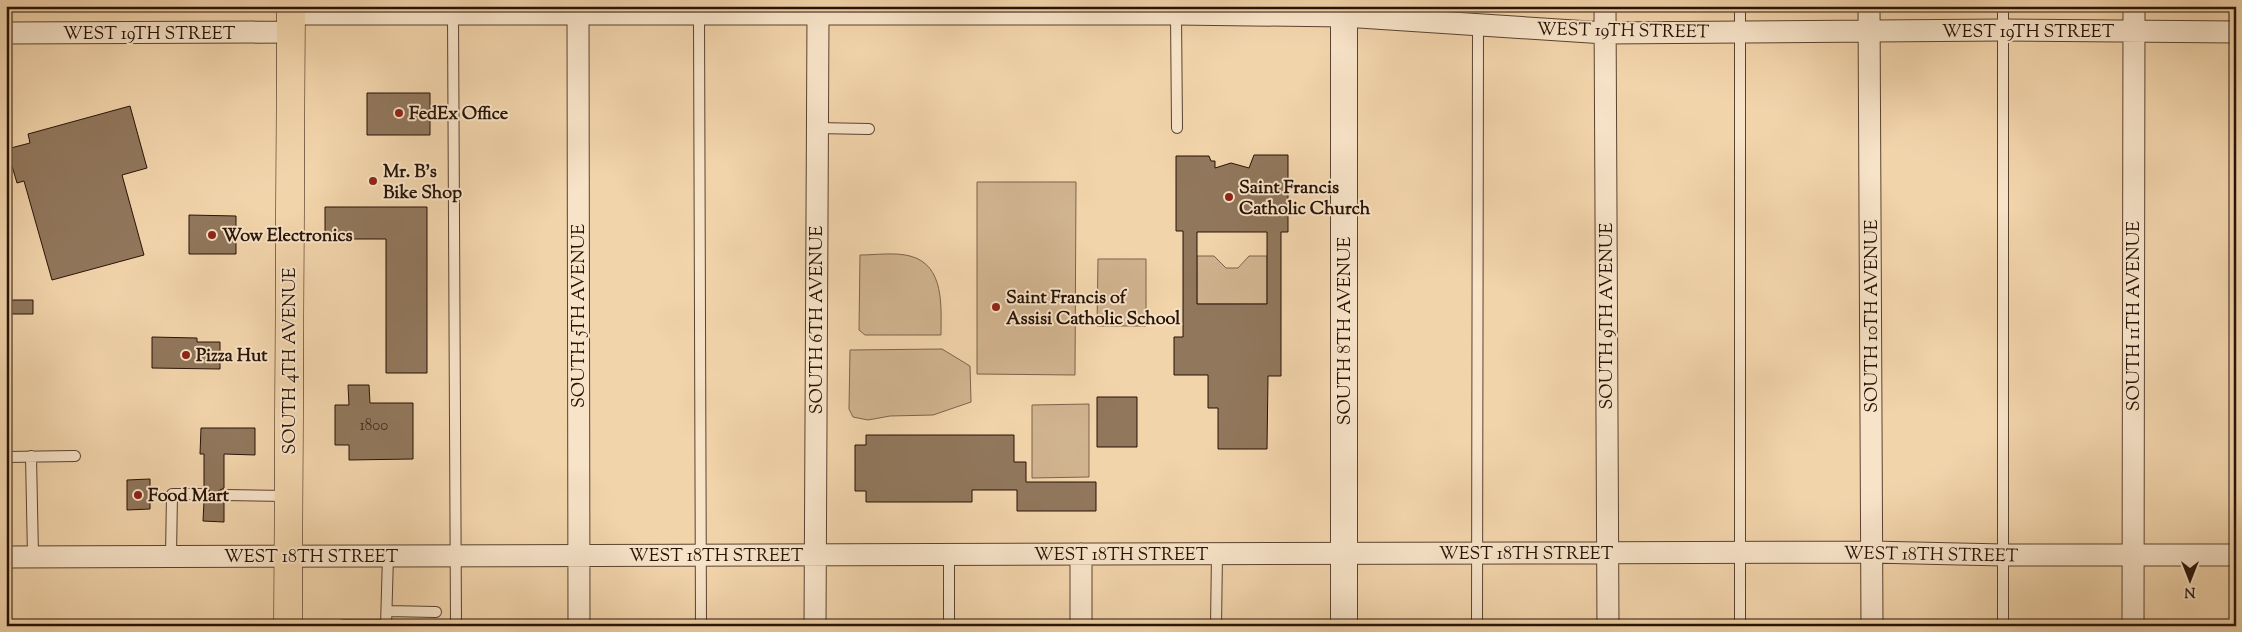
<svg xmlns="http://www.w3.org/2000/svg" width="2242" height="632" viewBox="0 0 2242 632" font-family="'Sorts Mill Goudy',serif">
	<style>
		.green { fill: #d0b38f; stroke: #7c634a }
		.building { fill: #91775c; stroke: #281306; fill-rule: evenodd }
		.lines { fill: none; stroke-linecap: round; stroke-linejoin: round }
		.service-casing { stroke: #5a432f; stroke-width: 12 }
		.minor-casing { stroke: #5a432f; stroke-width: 23 }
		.tertiary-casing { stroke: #5a432f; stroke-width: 28 }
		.primary-casing { stroke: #281306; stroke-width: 29 }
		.service { stroke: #f7e3c8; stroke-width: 10 }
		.minor { stroke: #f7e3c8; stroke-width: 21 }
		.tertiary { stroke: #f7e3c8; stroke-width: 26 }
		.primary { stroke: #f2d4ab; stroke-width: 28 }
		.poi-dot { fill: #8f2418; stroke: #f7e3c8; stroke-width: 2 }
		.labels { text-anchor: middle; stroke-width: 4; stroke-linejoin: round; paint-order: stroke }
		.number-label { font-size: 15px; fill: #422c1c }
		.street-label { font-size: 18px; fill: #281306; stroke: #f7e3c8 }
		.poi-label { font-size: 18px; font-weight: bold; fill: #281306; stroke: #f7e3c8; text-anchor: start }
	</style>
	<rect width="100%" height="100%" fill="#f2d4ab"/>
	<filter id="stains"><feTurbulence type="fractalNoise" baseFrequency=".004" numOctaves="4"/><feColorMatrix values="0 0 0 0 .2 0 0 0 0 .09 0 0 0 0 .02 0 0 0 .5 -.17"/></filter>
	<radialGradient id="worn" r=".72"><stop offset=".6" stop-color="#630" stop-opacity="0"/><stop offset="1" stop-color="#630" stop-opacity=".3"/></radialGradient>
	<path class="green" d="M977,182H1076L1075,375L977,374Z
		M860,255C875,255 895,252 910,256C945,265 941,307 941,335H865L859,330Z
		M1197,256H1214L1226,268H1238L1249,256H1267V304H1197Z
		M1098,259H1146V326H1097Z
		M942,349L970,366L971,402L933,415L890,416L868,420L853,417L849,409L850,350Z
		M1089,404V477L1032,478V405Z"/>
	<path class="building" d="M367,93H430V135H367Z
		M130,106L147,168L122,175L144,255L52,280L24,181L17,183L7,149L30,143L28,134Z
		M1254,155H1288V232H1281V376H1268L1267,449H1218V408H1208V375H1174V337H1183V231H1176V156H1209L1211,161H1215V168L1231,163L1249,168ZM1197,232H1267V304H1197Z
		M325,207H427V373H386V239H325Z
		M189,215L236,216V254H189Z
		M6,300H33V314H6Z
		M152,337L197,338V342H220V369L152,368Z
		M348,385H369L370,403H413V459L349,460V445H335V405H349Z
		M1097,397H1137V447H1097Z
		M201,428H255V455L224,454V488L218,491L217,495L220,501L224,502V522L203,521L204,501L210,498L211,494L208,488L204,487V454H200Z
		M866,435H1014V462H1026V482H1096V511H1017V490H972V502H866V491H855V445H866Z
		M150,479V509L127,510V480Z"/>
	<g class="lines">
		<defs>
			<path id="service" d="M453,14L456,626
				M1176,14L1177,128
				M699,15L701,626
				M816,128L869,129
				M31,456L33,556
				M6,457L75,456
				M224,495L288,496
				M949,554V626
				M171,556L172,494H204
				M387,611L436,612
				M343,625H386
				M298,626H343
				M386,626L388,556
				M1216,626L1217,554
				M1477,626L1478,25
				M1740,626V6
				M2003,626V6"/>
			<path id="minor" d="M578,6L579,626
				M1605,6L1608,626
				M1869,6L1872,626
				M291,14H1176L1344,16L1605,33L2003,30L2236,32
				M6,33L291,32
				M1081,554V626
				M6,557L1872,552L2003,555H2236
				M815,626L818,15
				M2133,626L2134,6"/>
			<path id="tertiary" d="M1344,626V6"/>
			<path id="primary" d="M288,626L291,6"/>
		</defs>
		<use href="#service" class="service-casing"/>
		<use href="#minor" class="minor-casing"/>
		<use href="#tertiary" class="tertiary-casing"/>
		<use href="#primary" class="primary-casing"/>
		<use href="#service" class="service"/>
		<use href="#minor" class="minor"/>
		<use href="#tertiary" class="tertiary"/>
		<use href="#primary" class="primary"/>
	</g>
	<g class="poi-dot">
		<circle cx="399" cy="113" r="5"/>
		<circle cx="373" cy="181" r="5"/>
		<circle cx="1229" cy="197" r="5"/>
		<circle cx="212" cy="235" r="5"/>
		<circle cx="996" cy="307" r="5"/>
		<circle cx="186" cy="355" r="5"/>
		<circle cx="138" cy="495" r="5"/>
	</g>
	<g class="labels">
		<g class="number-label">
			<text x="374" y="430">1800</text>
		</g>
		<g class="street-label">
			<text transform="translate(1623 30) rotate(1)" y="6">WEST 19TH STREET</text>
			<text x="2028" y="37">WEST 19TH STREET</text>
			<text x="149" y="39">WEST 19TH STREET</text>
			<text transform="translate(578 316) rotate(-90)" y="6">SOUTH 5TH AVENUE</text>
			<text transform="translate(1606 316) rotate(-90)" y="6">SOUTH 9TH AVENUE</text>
			<text transform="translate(1871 316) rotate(-90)" y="6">SOUTH 10TH AVENUE</text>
			<text transform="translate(2133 316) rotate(-90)" y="6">SOUTH 11TH AVENUE</text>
			<text transform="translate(816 320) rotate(-90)" y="6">SOUTH 6TH AVENUE</text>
			<text transform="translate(1344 331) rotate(-90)" y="6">SOUTH 8TH AVENUE</text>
			<text transform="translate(289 361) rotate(-90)" y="6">SOUTH 4TH AVENUE</text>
			<text x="1526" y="559">WEST 18TH STREET</text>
			<text x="1121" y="560">WEST 18TH STREET</text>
			<text transform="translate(1931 554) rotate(1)" y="6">WEST 18TH STREET</text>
			<text x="716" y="561">WEST 18TH STREET</text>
			<text x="311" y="562">WEST 18TH STREET</text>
		</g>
		<g class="poi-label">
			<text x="409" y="119">FedEx Office</text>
			<text x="383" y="177">Mr. B's<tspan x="383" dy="21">Bike Shop</tspan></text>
			<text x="1239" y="193">Saint Francis<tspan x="1239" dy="21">Catholic Church</tspan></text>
			<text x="222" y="241">Wow Electronics</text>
			<text x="1006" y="303">Saint Francis of<tspan x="1006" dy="21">Assisi Catholic School</tspan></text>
			<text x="196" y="361">Pizza Hut</text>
			<text x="148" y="501">Food Mart</text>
		</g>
	</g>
	<rect width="2242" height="632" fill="none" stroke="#f2d4ab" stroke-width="25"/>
	<rect x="8" y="8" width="2227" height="617" fill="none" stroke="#281306" stroke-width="2.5"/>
	<rect x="12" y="12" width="2217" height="607" fill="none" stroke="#281306"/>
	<g transform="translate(2190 580) rotate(180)" stroke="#f7e3c8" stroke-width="4" paint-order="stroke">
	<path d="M0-4L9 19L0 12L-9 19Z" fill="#281306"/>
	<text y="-8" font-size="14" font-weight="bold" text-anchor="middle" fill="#281306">N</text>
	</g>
	<rect width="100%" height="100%" filter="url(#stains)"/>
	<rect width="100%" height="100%" fill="url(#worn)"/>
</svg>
